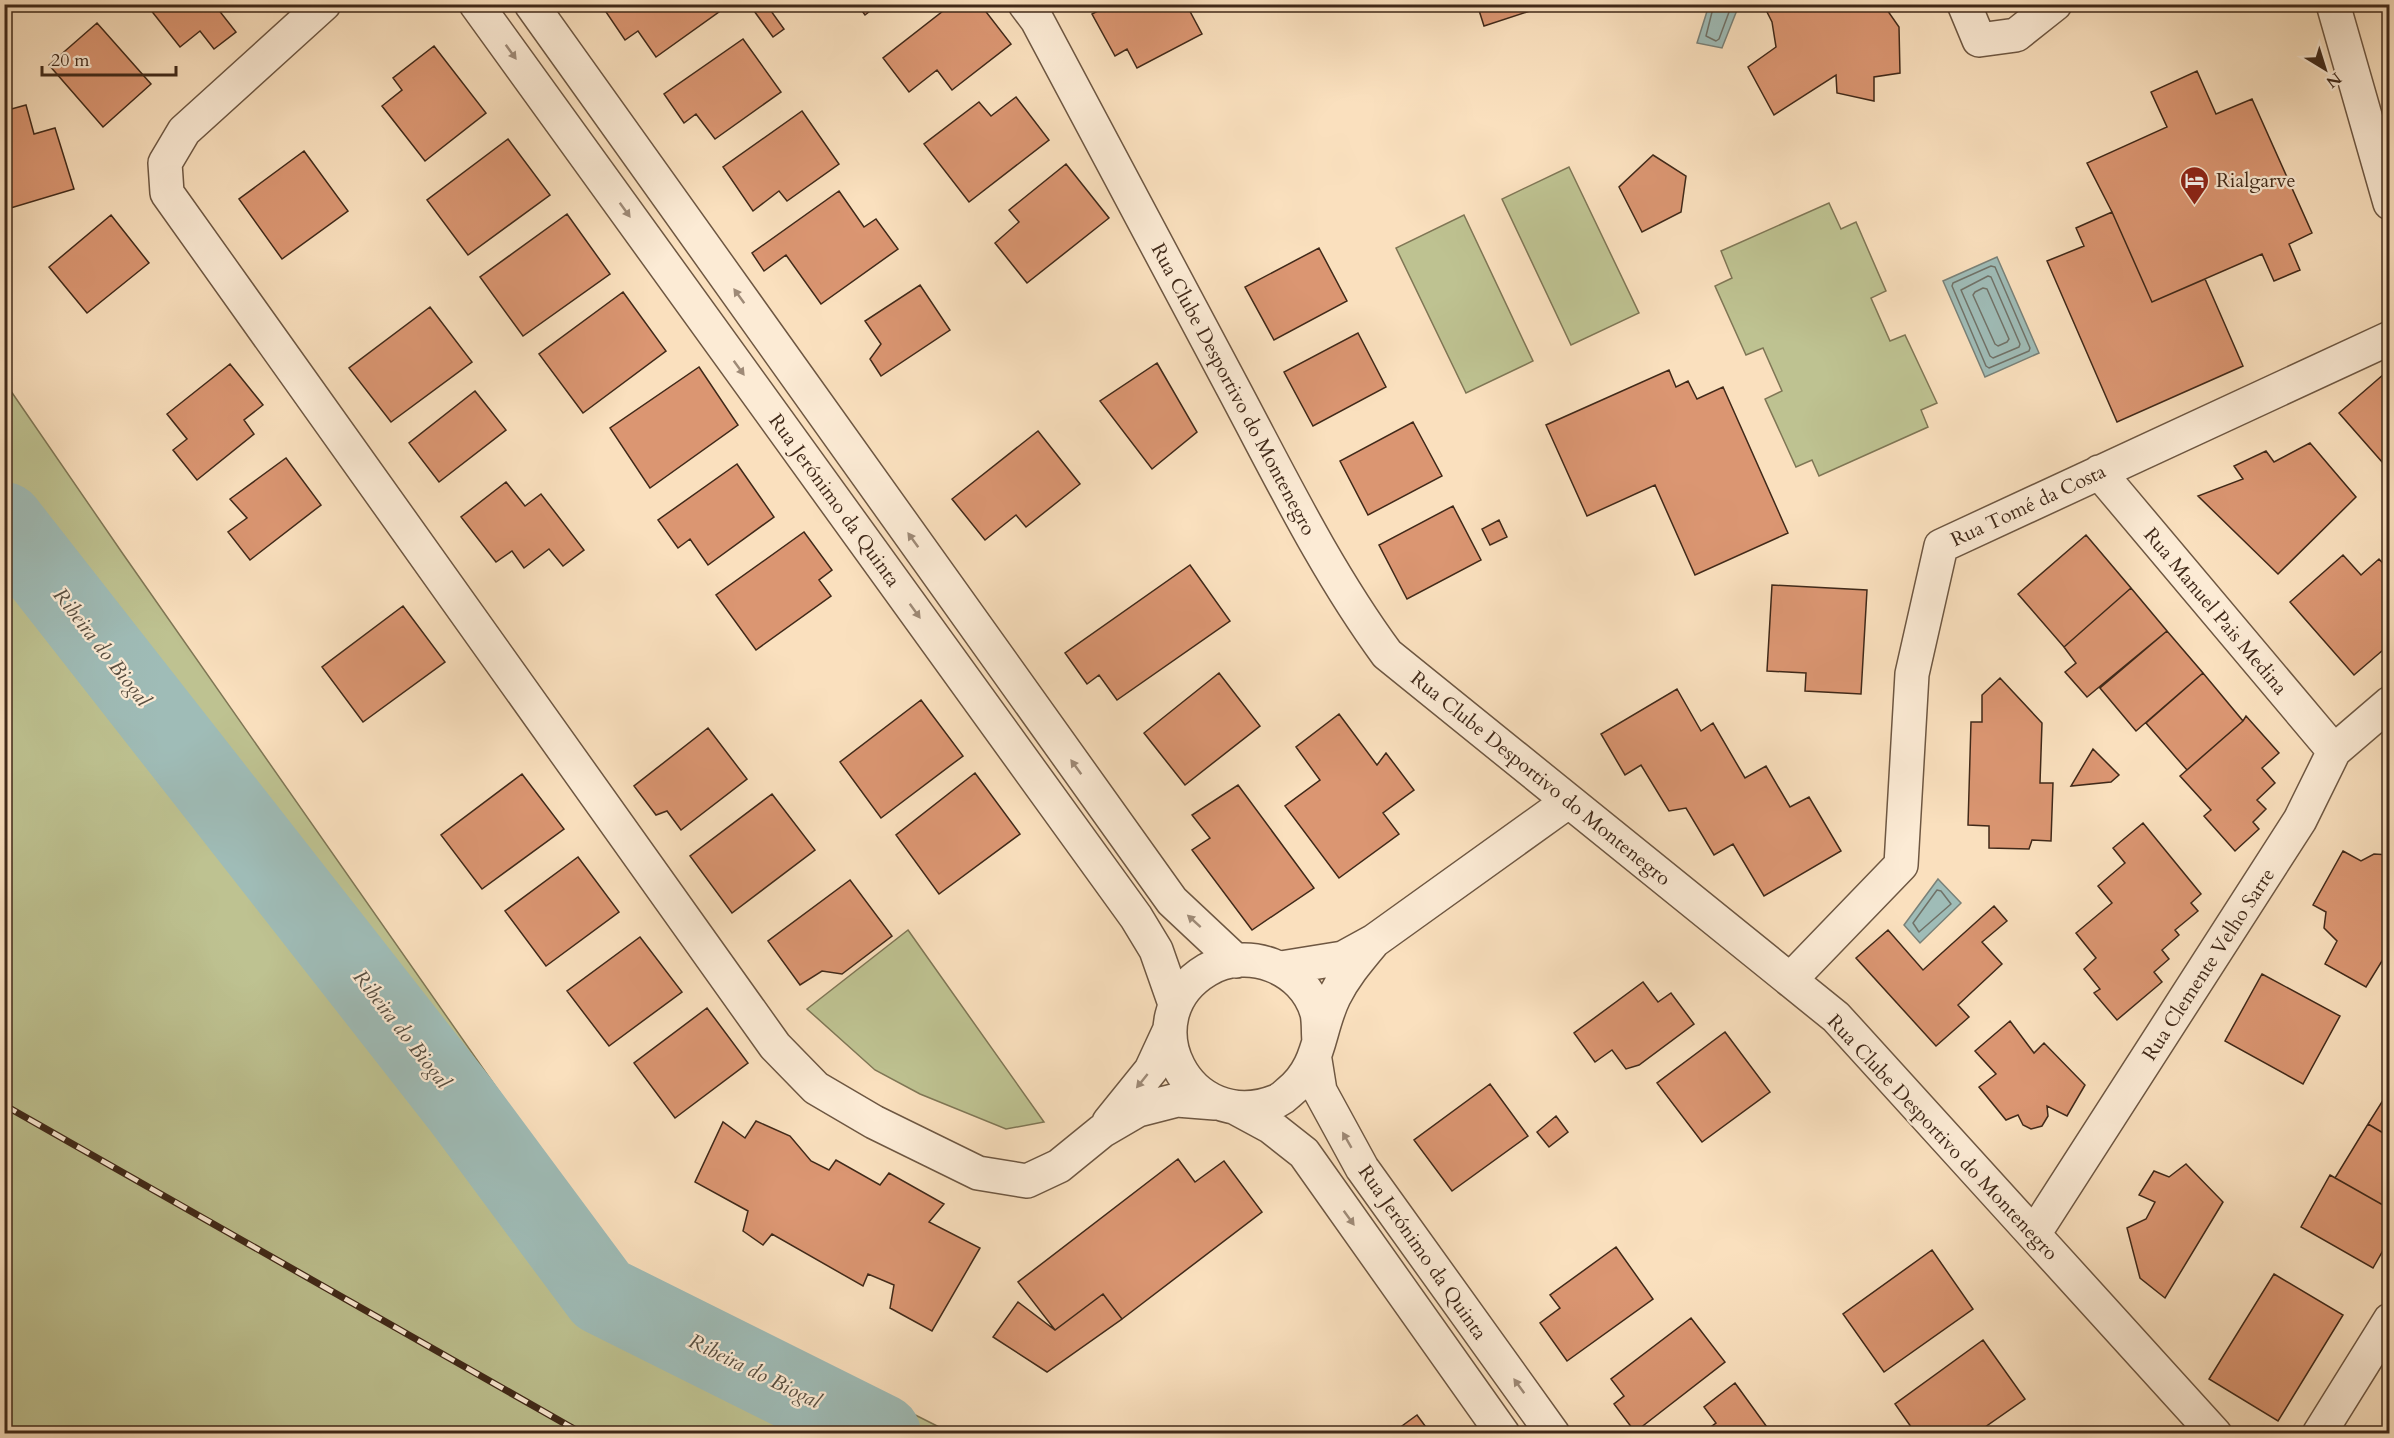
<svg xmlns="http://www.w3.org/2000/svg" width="2394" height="1438" viewBox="0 0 2394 1438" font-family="Cardo,serif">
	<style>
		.green { fill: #bec291; stroke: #7f7655; stroke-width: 1.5 }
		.water { fill: #9fbcb7; stroke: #798178; stroke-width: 1.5 }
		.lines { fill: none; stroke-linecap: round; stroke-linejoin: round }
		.shore { stroke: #707268; stroke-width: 1.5 }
		.river { stroke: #9fbcb7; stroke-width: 80 }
		.building { fill: #db9672; stroke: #402919; stroke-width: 1.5 }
		.street-casing { stroke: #6e5742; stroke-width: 36 }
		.street { stroke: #fcebd5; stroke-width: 33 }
		.rail-casing { stroke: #402919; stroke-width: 7 }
		.rail { stroke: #fcebd5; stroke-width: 4.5; stroke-dasharray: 14; stroke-linecap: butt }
		.oneway { fill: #9e8a77 }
		.labels { text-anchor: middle; stroke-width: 4.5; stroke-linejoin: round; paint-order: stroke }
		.poi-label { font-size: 20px; fill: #402919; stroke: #fcebd5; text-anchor: start }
		.street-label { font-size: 20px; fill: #402919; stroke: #fcebd5 }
		.water-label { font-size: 21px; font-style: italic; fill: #584e40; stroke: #fcebd5 }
	</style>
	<rect width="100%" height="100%" fill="#fae0be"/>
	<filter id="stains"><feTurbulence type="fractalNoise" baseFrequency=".00333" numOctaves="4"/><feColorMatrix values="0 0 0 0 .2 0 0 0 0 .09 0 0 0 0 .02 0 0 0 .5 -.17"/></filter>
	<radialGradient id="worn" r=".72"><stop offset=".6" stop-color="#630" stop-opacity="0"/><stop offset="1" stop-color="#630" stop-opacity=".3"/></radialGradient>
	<path class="green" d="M1569,167L1639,313L1571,345L1502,199Z
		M1829,203L1841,229L1856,222L1886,291L1871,298L1890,341L1905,335L1937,403L1921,410L1928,427L1819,476L1812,460L1796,467L1765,399L1782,391L1763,348L1746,355L1715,286L1732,278L1721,251Z
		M1464,215L1533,361L1466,393L1396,248Z
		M4,381L123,554L622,1267L951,1433H5Z
		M908,930L1044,1122L1006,1129L920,1094L875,1070L807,1009Z"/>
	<path class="water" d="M1709,5H1739L1722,48L1697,43Z
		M1997,257L2039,353L1985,377L1943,281Z
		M1938,879L1961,903L1920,943L1904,925Z"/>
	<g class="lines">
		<path class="shore" d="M1714,4L1706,36L1716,41L1719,39L1732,4
			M1991,266L1995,267L2030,348L2029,351L1989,368L1986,366L1952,286L1953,283Z
			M1988,276L1991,277L2020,344L2019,347L1993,358L1990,356L1961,290Z
			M1983,288L1987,289L2009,339L2007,342L1998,346L1995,344L1973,295L1975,292Z
			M1937,890L1941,891L1951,904L1919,932L1913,923Z"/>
		<path class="river" d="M4,522L461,1105L602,1295L881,1434"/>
	</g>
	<path class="building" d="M146,4H214L236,32L214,49L200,31L180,47Z
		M616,4H719L723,9L656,57L638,31L625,40L606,12Z
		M749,4H766L784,29L773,37Z
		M857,4H879L865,15Z
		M952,4H980L1011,44L952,90L937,70L909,92L883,58Z
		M1111,4H1186L1202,34L1137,68L1127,49L1115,56L1092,14Z
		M1477,4H1542V7L1484,26Z
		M1763,4H1883L1899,27L1900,73L1874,77V101L1837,93L1836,75L1774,115L1748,67L1776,47L1772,22Z
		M97,23L151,84L103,127L49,65Z
		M743,39L781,92L715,139L696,114L684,123L664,94Z
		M434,46L486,113L425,161L382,106L402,90L393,78Z
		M2197,71L2216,114L2252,99L2312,233L2289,244L2300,270L2274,281L2262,254L2152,302L2112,212L2087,163L2167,127L2151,92Z
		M1016,97L1049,140L969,202L924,144L979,102L991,116Z
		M26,105L34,134L55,128L74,189L4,210V111Z
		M802,111L839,164L787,201L779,191L753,211L723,167Z
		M508,139L550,195L468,255L427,200Z
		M304,151L348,211L282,259L239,199Z
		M1653,155L1686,176L1681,212L1642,232L1619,187Z
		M1066,164L1109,218L1027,283L995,243L1019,222L1009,210Z
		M839,191L864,227L876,219L898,249L821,304L786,255L764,271L752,253Z
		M2112,212L2152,302L2205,279L2243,366L2117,422L2047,261L2084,246L2076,228Z
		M567,214L610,274L523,336L480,277Z
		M111,215L149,263L87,313L49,267Z
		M1319,248L1347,301L1274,340L1245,287Z
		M920,285L950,330L881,376L870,359L881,344L865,321Z
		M623,292L666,351L583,413L539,354Z
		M430,307L472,362L391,422L349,368Z
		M1358,333L1386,387L1313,426L1284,372Z
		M1157,363L1197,432L1152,469L1100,401Z
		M230,364L263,405L244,420L254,434L197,480L173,450L187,439L167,414Z
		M699,367L738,425L650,488L610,428Z
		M1669,370L1676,387L1688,381L1697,399L1723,387L1788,533L1695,575L1655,485L1587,516L1546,425Z
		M2384,374L2390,380V471L2339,413Z
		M475,391L506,430L439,482L409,443Z
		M1413,422L1442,476L1368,515L1340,461Z
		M1038,431L1080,484L1026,527L1016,515L985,540L952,499Z
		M2310,443L2356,497L2278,574L2198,496L2243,479L2234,466L2266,451L2274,462Z
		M286,458L321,505L250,560L228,532L247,518L230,499Z
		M737,464L774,517L708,565L690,539L678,548L658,520Z
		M506,482L525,506L541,494L584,550L563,566L549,549L524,568L512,551L496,562L461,517Z
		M1453,506L1481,560L1407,599L1379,545Z
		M1499,520L1507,537L1490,545L1482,529Z
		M804,532L832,570L819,580L831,596L756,650L716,595Z
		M2086,535L2131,588L2064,647L2018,594Z
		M2343,555L2361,575L2379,559L2390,571V644L2354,675L2290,602Z
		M1190,565L1230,621L1117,700L1099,675L1087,684L1065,653Z
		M1772,585L1867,590L1861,694L1805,691L1806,673L1767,671Z
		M2131,588L2167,631L2087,697L2065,672L2076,663L2064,647Z
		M403,606L445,662L363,722L322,667Z
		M2167,631L2203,673L2136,731L2100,688Z
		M1219,673L1260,726L1185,785L1144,733Z
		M2203,673L2243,721L2187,770L2146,723Z
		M2000,678L2042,723L2040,783H2053L2051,841L2032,840L2029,849L1989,848V826L1968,825L1971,722H1982V695Z
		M1677,689L1701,731L1713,723L1745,778L1766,766L1790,807L1809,797L1841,851L1764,896L1733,844L1714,855L1686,808L1669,811L1641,765L1625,775L1601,734Z
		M921,700L963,756L881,818L840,762Z
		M1339,714L1377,765L1386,753L1414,790L1383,813L1399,834L1339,878L1285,806L1320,780L1296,747Z
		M2246,716L2279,753L2262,768L2275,783L2257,800L2266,809L2253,822L2259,829L2235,851L2204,816L2211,810L2180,776L2243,721Z
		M708,728L747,779L681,830L667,811L656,815L634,786Z
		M2093,749L2119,775L2111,782L2071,786Z
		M975,773L1020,834L939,894L896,835Z
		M522,774L564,829L482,889L441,835Z
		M1238,785L1314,888L1252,930L1192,850L1210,838L1192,815Z
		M772,794L815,850L732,913L690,856Z
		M2143,823L2201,894L2191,903L2198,911L2175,930L2179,935L2162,950L2169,959L2154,972L2162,982L2117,1020L2094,993L2100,989L2084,969L2096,958L2076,933L2112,903L2098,886L2125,863L2113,848Z
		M2343,851L2361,861L2374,854L2390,855V948L2366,987L2325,964L2337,941L2324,928L2326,912L2313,905Z
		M578,857L619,912L546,966L505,911Z
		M850,880L892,936L842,974L822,971L800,985L768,941Z
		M1994,906L2007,921L1982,942L2002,964L1958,1005L1969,1017L1936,1046L1856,958L1888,930L1923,970Z
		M640,937L682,992L609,1046L567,991Z
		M2262,974L2340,1016L2303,1084L2225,1041Z
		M1643,982L1658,1002L1671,993L1694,1024L1639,1065L1626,1069L1612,1050L1595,1062L1574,1033Z
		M707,1008L748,1063L675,1118L634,1063Z
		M2010,1021L2034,1053L2044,1043L2085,1085L2067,1116L2047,1106L2048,1116L2042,1126L2031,1129L2023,1125L2018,1115L2006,1120L1979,1087L1996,1074L1975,1051Z
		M1725,1032L1770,1092L1702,1142L1657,1083Z
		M1490,1084L1528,1136L1452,1191L1414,1140Z
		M2390,1089V1137L2368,1124Z
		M1556,1116L1568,1132L1549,1147L1537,1132Z
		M756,1121L790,1136L811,1161L829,1170L836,1160L880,1185L889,1173L944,1204L929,1222L980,1248L932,1331L890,1308L894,1285L868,1274L863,1286L772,1234L763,1245L743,1231L748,1211L695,1182L723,1122L745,1138Z
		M2368,1124L2390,1137V1209L2335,1178Z
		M1178,1159L1195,1182L1224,1161L1262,1212L1122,1319L1103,1294L1055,1330L1018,1282Z
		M2186,1164L2223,1202L2165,1298L2140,1278L2127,1228L2146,1219L2155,1202L2139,1195L2154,1171L2169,1177Z
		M2330,1175L2390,1209V1238L2373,1268L2301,1227Z
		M1616,1247L1653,1299L1567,1361L1540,1323L1560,1308L1550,1295Z
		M1932,1250L1973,1309L1884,1372L1843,1314Z
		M2274,1274L2343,1315L2278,1421L2209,1379Z
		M1103,1294L1122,1319L1047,1372L993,1337L1018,1302L1055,1330Z
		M1691,1318L1725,1362L1635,1432L1614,1404L1624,1396L1611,1379Z
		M1983,1340L2025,1399L1975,1434H1916L1895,1404Z
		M1735,1383L1772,1434H1701L1716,1423L1704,1407Z
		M1417,1415L1431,1434H1391Z"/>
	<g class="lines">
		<defs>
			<path id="street" d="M324,4L184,131L165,163L167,193L775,1046L816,1088L874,1122L978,1173L1027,1181L1059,1166L1102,1131L1138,1110L1177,1100L1215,1103
				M476,4L1136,917L1156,950L1175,1004
				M531,4L1172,901L1236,961
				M1025,4L1037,20C1103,142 1168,265 1233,388C1281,478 1326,571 1387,654L1836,1017L2215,1434
				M1964,4L1979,40L2016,35L2055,4
				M2333,4L2390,203
				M2099,472L2334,751
				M1281,968L1343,958L1374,941L1569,801
				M1790,980L1901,865L1912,674L1941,546L2390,338
				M1319,1041C1318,1032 1319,1022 1317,1013C1304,967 1247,946 1207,970C1128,1017 1187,1137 1277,1101C1281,1099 1285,1096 1288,1093C1321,1067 1317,1032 1334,997C1345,975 1359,959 1374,941
				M1315,1060L1320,1091L1362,1168L1553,1434
				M1234,1107L1271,1127L1304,1153L1503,1434
				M1109,1122L1151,1070L1170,1029
				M2034,1234L2300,820L2334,751L2390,703
				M2319,1434L2390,1320"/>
		</defs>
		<use href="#street" class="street-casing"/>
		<use href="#street" class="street"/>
		<defs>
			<path id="rail" d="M4,1105L583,1434"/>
		</defs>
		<use href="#rail" class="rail-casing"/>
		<use href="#rail" class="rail"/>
	</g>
	<defs><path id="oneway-solid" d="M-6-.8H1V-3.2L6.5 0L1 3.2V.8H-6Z" transform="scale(1.5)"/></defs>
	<g class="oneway">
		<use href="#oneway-solid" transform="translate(511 52) rotate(54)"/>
		<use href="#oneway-solid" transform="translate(625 210) rotate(54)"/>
		<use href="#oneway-solid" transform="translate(739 296) rotate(-126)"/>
		<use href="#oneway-solid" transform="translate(739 368) rotate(54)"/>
		<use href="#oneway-solid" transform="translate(913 540) rotate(-126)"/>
		<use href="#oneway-solid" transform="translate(915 611) rotate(54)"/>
		<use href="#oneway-solid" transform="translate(1076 767) rotate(-126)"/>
		<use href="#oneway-solid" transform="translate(1194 921) rotate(-138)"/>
		<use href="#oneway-solid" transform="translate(1142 1081) rotate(129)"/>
		<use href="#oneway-solid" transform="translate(1347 1140) rotate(-120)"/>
		<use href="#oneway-solid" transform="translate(1349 1218) rotate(54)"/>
		<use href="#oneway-solid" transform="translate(1519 1386) rotate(-126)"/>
	</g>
	<defs>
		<symbol id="hotel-pin" viewBox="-11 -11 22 30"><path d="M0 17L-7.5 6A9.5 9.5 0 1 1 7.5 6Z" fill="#8f2418" stroke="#fcebd5"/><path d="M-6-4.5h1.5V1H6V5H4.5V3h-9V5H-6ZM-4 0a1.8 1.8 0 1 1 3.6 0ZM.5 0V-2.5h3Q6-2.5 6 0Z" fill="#fff"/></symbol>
	</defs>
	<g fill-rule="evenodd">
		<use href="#hotel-pin" x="2178" y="164" width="33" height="45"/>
	</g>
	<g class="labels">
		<g class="poi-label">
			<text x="2216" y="187">Rialgarve</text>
		</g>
		<g class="street-label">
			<text transform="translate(1234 389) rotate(62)" y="7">Rua Clube Desportivo do Montenegro</text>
			<text transform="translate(835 500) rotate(54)" y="7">Rua Jerónimo da Quinta</text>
			<text transform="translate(2028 505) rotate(-25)" y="7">Rua Tomé da Costa</text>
			<text transform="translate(2216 611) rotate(50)" y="7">Rua Manuel Pais Medina</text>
			<text transform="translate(1541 778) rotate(39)" y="7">Rua Clube Desportivo do Montenegro</text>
			<text transform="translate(2208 964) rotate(-57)" y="7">Rua Clemente Velho Sarre</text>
			<text transform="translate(1943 1137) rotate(47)" y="7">Rua Clube Desportivo do Montenegro</text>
			<text transform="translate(1423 1252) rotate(55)" y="7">Rua Jerónimo da Quinta</text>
		</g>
		<g class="water-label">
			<text transform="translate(102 647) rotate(52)" y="7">Ribeira do Biogal</text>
			<text transform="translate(402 1029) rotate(52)" y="7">Ribeira do Biogal</text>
			<text transform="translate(755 1371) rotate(26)" y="7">Ribeira do Biogal</text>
		</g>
	</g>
	<rect width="2394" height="1438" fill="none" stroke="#fae0be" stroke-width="24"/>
	<rect x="6" y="6" width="2382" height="1426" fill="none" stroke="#402919" stroke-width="3"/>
	<rect x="12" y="12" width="2370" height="1414" fill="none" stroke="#402919" stroke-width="1.5"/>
	<g transform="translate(2325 69) rotate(142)" stroke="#fcebd5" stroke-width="4.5" paint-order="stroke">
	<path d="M0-4.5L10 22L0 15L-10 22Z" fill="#402919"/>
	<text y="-9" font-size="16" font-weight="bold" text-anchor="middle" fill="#402919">N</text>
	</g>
	<path d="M42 66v9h134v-9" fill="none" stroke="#402919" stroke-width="3"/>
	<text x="51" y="66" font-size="18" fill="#402919" stroke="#fcebd5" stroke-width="4.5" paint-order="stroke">20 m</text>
	<rect width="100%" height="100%" filter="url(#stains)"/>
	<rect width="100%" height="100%" fill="url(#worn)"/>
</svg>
